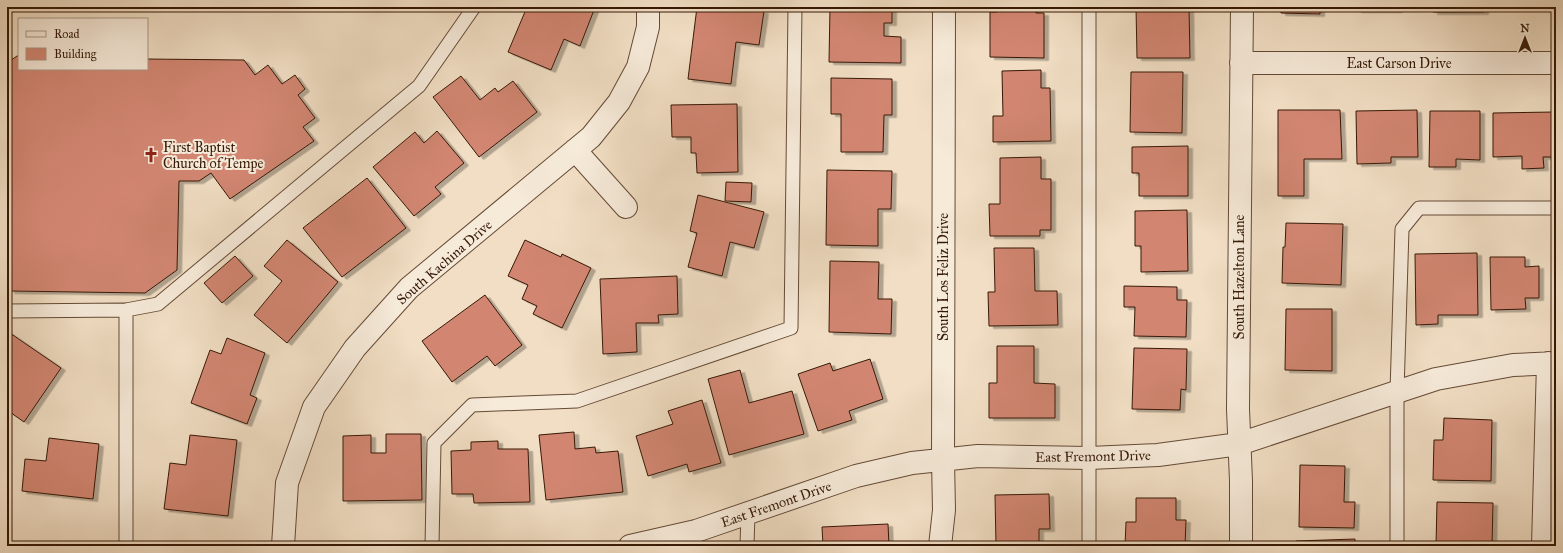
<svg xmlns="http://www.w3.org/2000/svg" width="1563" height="553" viewBox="0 0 1563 553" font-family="'IM FELL Great Primer',serif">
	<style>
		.building { fill: #d28672; stroke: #361906; filter: url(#shadow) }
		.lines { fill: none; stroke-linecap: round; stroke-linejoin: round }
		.lane-casing { stroke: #654a36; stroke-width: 15 }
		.street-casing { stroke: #654a36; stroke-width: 24 }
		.lane { stroke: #f6ead9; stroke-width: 13 }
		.street { stroke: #f6ead9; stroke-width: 22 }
		.labels { text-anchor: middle; stroke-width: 4; stroke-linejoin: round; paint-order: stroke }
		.street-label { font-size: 14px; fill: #361906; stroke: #f6ead9 }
		.poi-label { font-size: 14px; fill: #361906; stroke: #f6ead9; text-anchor: start }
	</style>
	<defs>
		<filter id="shadow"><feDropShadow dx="4.5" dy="2.5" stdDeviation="0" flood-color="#0004"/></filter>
	</defs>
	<rect width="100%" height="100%" fill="#f1dec4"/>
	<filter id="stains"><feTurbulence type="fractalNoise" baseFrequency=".005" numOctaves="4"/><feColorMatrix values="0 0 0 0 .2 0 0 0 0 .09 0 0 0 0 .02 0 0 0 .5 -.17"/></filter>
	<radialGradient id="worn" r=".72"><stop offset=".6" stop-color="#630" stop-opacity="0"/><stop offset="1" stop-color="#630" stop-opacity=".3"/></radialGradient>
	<path class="building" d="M527,7H588L594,10L580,46L564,39L551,70L508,52Z
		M697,7H732L764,11L759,45L736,42L731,84L688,79Z
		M830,7H892V23H884V36L901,37V63L829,62Z
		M997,7H1036V13H1044V58L990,57V12H997Z
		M1136,7H1189L1190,58H1137Z
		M1281,7H1320V14L1281,13Z
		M1357,7H1398V10H1357Z
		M1433,7H1484V12H1433Z
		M17,56H19V69H147V59L244,60L255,75L268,65L282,84L295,75L305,89L298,95L315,118L303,127L314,141L230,199L211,173L199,181H179L177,270L145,293L10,291V262H7V63Z
		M1041,70V88H1050L1051,141L993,142V116H1003L1002,71Z
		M1131,72H1183L1182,133L1130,132Z
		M461,76L480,100L495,88L498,92L513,81L537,112L479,157L433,97Z
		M831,78L892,79V115H884L883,152H841V114H831Z
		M737,104L738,172L697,173L696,153H691V137H672L671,105Z
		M1278,110H1340L1342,159H1304V196H1278Z
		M1417,110L1418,157H1391V163L1357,164L1356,111Z
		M1430,111H1480V160L1456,159V167H1429Z
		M1554,112L1555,157H1543L1544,168L1522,169V156L1493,157V113Z
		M437,131L464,163L435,187L441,194L414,216L373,167L415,132L424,143Z
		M1188,146V196H1139V173H1132V147Z
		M1041,157V179H1051V230H1040V236H990L989,204H1000V158Z
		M827,170L892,171L891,209H878V246L826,245Z
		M367,178L406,228L342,277L303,228Z
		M726,182L752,183L751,202L725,201Z
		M698,195L764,212L754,248L730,242L722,276L688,267L697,233L690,231Z
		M1187,210L1188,271L1141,272V246H1135V211Z
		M1286,223L1343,224L1341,285L1282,283L1283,247H1285Z
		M287,240L338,282L287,343L254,315L282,281L264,266Z
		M525,240L561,257L562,254L591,268L562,328L533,314L537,306L522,299L528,285L508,276Z
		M994,248H1034L1035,291H1057L1058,325L989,326L988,292H995Z
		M1477,253L1478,315H1438V324L1416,325L1415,254Z
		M235,256L253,276L222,303L204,283Z
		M1490,257H1525V267L1539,266V298H1525L1526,309L1491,310Z
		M830,261L879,262L878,299H892L891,334L829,332Z
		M1553,262H1556V308H1552Z
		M677,276L678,314L658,315L659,323H636L637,352L603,354L600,279Z
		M1124,286L1177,287V300H1187L1186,337L1134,336L1135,307H1124Z
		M485,295L522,345L495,366L487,356L452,382L422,341Z
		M1286,309H1332V371L1285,370Z
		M7,331L61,368L24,422L7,410Z
		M227,338L265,353L250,395L257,398L247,424L191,403L210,350L221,354Z
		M997,346H1034V383L1055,384V418H989V383H997Z
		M1134,348L1187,349L1186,390L1181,389L1180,410L1132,409Z
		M870,359L883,399L849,411L852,420L818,431L798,374L830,363L833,371Z
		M740,370L749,403L792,391L804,434L729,455L708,379Z
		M702,400L721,463L689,472L687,464L648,476L636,436L673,424L668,411Z
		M1444,418L1492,420L1491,481L1433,480L1434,440H1443Z
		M574,432L575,449L595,447L596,453L618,451L623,492L546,500L539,435Z
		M386,434H421L422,500L343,501V436L371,435V453H386Z
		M190,435L237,440L228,516L164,509L170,463L186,465Z
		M49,438L99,444L93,499L22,491L25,459L46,461Z
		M498,441V449H528L530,502L474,503L473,494H452L451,451L471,450V442Z
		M1300,465L1345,466L1344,502H1355L1354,528L1299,527Z
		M1049,494L1050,529H1039V546H996L995,495Z
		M1136,498H1176V520H1186L1185,546H1125L1126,522H1136Z
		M1437,502L1493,503L1492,546H1436Z
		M888,524L889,546H823L822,527Z
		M1355,539V546H1296V541Z"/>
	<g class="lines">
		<defs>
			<path id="lane" d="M1089,7V546
				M7,311L126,310L158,304L419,86L474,7
				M126,546V310
				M432,546L434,443L472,405L577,401L791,328L795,7
				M747,546L748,513
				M1397,546V392L1402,229L1419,208H1556"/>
			<path id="street" d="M1241,63H1556
				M575,150L626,207
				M283,546L287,483L314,407L355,348L409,288L591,137L619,102L638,67L648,27V7
				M630,546L696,531L856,476L912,463L978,456L1089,458L1158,455L1239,444L1436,379L1513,365L1556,363
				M940,546L944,510L943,460L944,7
				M1241,546V481L1238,409L1242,7
				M1543,546L1548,363"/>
		</defs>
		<use href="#lane" class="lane-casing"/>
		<use href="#street" class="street-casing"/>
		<use href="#lane" class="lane"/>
		<use href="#street" class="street"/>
	</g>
	<defs>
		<symbol id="church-bare" viewBox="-9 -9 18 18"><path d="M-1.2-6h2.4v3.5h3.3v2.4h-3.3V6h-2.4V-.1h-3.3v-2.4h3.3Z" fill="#8f2418" stroke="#f6ead9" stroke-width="2.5" paint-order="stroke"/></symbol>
	</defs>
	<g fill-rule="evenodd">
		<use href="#church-bare" x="140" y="144" width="22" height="22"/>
	</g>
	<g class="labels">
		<g class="street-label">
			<text x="1399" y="68">East Carson Drive</text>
			<text transform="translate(444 262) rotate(-41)" y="5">South Kachina Drive</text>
			<text transform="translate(943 277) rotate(-90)" y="5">South Los Feliz Drive</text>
			<text transform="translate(1239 277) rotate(-90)" y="5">South Hazelton Lane</text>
			<text transform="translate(1093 456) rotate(-1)" y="5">East Fremont Drive</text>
			<text transform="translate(776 504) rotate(-19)" y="5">East Fremont Drive</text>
		</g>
		<g class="poi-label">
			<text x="163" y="152">First Baptist<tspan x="163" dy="16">Church of Tempe</tspan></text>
		</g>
	</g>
	<rect width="1563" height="553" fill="none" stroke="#f1dec4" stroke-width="24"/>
	<rect x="8" y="8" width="1547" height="537" fill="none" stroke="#361906" stroke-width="2"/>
	<rect x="12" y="12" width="1539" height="529" fill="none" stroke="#361906"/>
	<rect x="18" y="18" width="130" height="52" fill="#f6ead9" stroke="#a99685"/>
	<rect x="26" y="31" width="20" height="6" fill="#f6ead9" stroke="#a99685"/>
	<text x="54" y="38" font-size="12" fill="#361906">Road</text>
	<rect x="26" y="48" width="20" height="12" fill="#d28672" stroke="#a99685"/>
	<text x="54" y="58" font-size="12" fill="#361906">Building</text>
	<g transform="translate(1525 38)" stroke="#f6ead9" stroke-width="3" paint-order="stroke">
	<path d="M0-3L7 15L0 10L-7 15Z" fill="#361906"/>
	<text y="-6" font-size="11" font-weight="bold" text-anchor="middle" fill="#361906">N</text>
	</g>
	<rect width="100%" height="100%" filter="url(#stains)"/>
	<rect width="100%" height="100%" fill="url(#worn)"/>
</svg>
